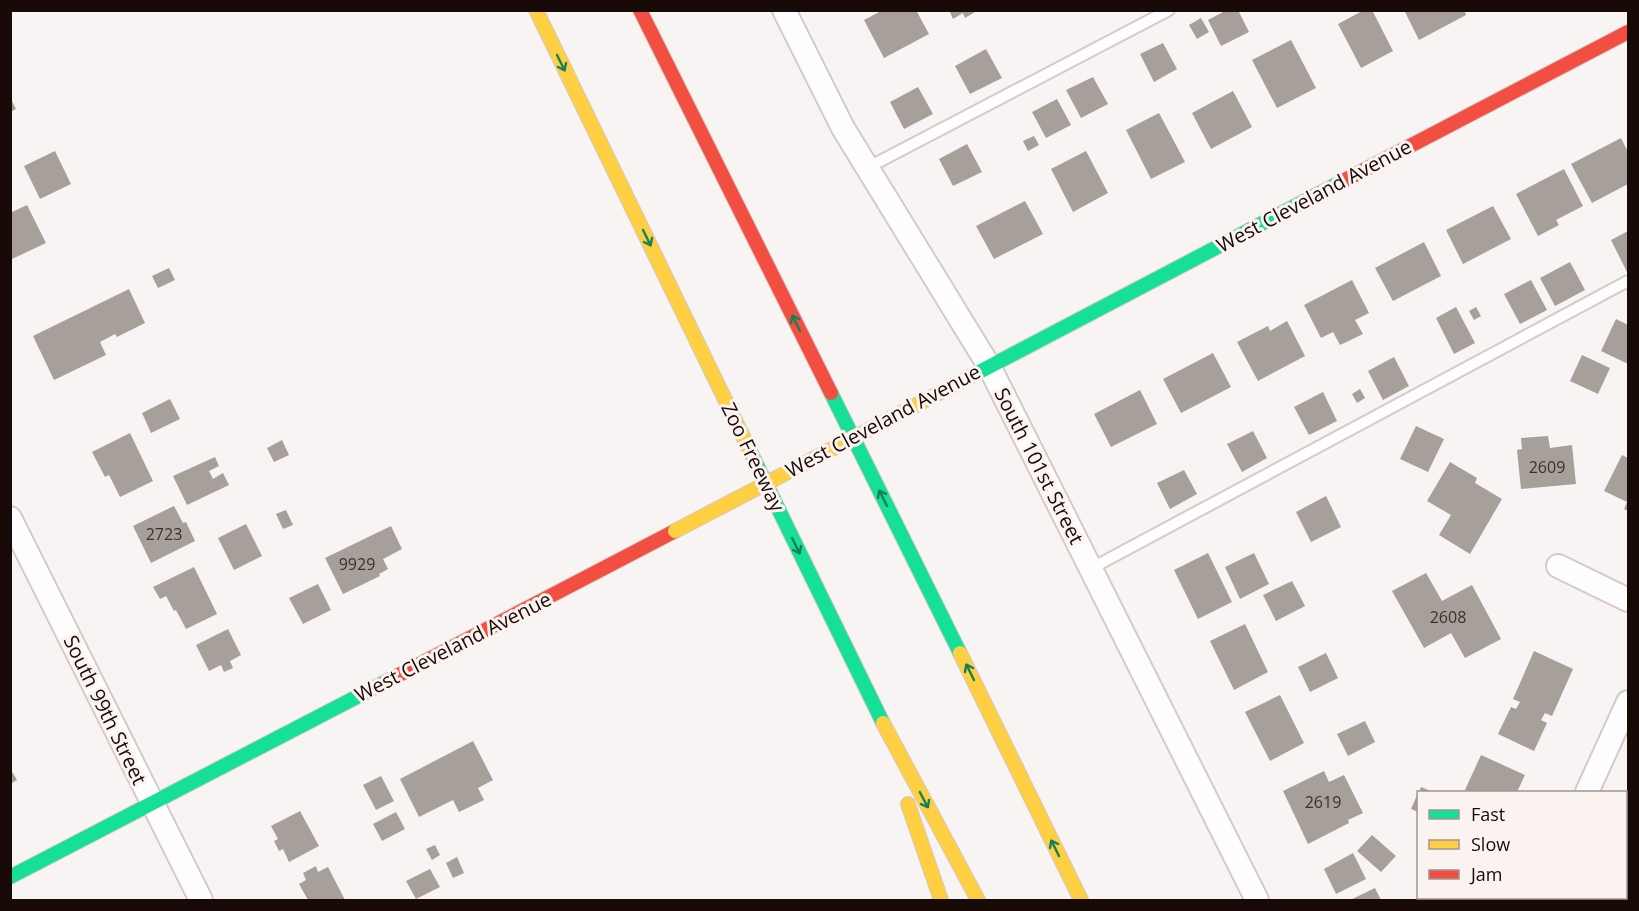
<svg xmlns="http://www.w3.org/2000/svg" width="1639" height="911" viewBox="0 0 1639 911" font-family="'Open Sans',sans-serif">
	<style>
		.building { fill: #a79f9a }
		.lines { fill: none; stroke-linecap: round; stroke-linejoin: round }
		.lane-casing { stroke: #d4cac8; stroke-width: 14 }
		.street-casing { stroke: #d4cac8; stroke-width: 26 }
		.fast-casing { stroke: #d4cac8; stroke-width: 16 }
		.slow-casing { stroke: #d4cac8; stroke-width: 16 }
		.jam-casing { stroke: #d4cac8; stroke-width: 16 }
		.lane { stroke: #fefdfd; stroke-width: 10 }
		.street { stroke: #fefdfd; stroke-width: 22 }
		.fast { stroke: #16e098; stroke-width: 14 }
		.slow { stroke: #ffcf43; stroke-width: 14 }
		.jam { stroke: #f24e42; stroke-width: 14 }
		.slow-bridge-casing { stroke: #d4cac8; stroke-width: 16; stroke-linecap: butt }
		.slow-bridge { stroke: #ffcf43; stroke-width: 14 }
		.oneway { stroke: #178057 }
		.labels { text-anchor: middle; stroke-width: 6; stroke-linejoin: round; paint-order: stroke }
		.number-label { font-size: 16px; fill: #3c302c }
		.street-label { font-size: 20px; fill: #180b07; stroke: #fbf3f0 }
	</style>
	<rect width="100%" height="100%" fill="#f8f4f3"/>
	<path class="building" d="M883,10H916L929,34L884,58L864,20Z
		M949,10H974L975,12L965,18L963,13L953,19Z
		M1227,10H1238L1249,32L1221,46L1208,20Z
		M1364,10H1372L1393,51L1361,68L1338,24Z
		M1404,10H1464L1466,15L1419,40Z
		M1201,18L1209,32L1197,39L1189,25Z
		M1291,40L1316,88L1277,108L1252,60Z
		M1163,43L1177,69L1154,82L1140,54Z
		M986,49L1002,78L970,94L955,66Z
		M1093,77L1108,104L1081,118L1066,90Z
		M918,87L933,114L904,129L890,102Z
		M1233,91L1252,127L1211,149L1192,113Z
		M10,97L16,109L10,112Z
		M1057,99L1071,125L1046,138L1032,112Z
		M1159,113L1185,162L1151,179L1126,130Z
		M1034,136L1039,145L1028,151L1023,141Z
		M1621,138L1628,152V184L1592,203L1571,164Z
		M967,144L982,172L953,186L939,159Z
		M55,151L71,184L40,199L24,166Z
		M1086,151L1108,193L1073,212L1051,169Z
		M1564,169L1583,206L1556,220L1559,225L1538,236L1516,194Z
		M1025,201L1043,234L994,259L976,226Z
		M27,205L46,243L10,260V213Z
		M1493,206L1511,239L1463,264L1446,230Z
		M1628,231V274L1611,240Z
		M1424,242L1441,276L1393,301L1375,268Z
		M1570,262L1585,290L1555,306L1540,278Z
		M169,268L175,280L158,288L152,276Z
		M1352,280L1369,313L1355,320L1363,334L1340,345L1333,332L1321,338L1304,305Z
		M1531,280L1547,310L1520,324L1504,294Z
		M129,289L145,323L117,337L115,334L100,342L106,355L54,380L33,336Z
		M1456,307L1475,343L1454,354L1436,318Z
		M1476,307L1481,316L1474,320L1469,311Z
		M1616,319L1628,325V364L1601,351Z
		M1287,321L1305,356L1258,381L1237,342L1268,326L1270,331Z
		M1213,353L1231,387L1181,413L1163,379Z
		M1582,355L1610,368L1598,394L1570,381Z
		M1394,357L1409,386L1383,400L1368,371Z
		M1360,389L1365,398L1357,403L1352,394Z
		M1140,390L1157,424L1111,447L1094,414Z
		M1323,392L1337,421L1309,435L1294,407Z
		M170,399L180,419L151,433L142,413Z
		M1416,426L1444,439L1428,472L1400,459Z
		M1253,431L1267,458L1242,472L1227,444Z
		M130,433L153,481L120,497L109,475L105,477L92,452Z
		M1548,436L1550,448L1572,445L1576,484L1521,489L1517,450L1522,449L1521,438Z
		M282,440L289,455L274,462L267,448Z
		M1622,455L1628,458V511L1624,509L1627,502L1604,491Z
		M215,457L219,466L209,471L213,479L223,473L229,485L187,505L173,476Z
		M1450,462L1477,478L1475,483L1502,499L1470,554L1439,535L1451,515L1427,501Z
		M1184,470L1197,494L1170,509L1157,483Z
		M1326,496L1341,527L1311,542L1296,512Z
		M174,506L183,523L186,522L195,541L151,563L133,526Z
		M286,510L293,525L283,529L276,514Z
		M246,524L262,556L234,570L218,538Z
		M391,526L402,549L383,559L388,569L379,574L380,576L343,594L325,558Z
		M1208,553L1232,602L1198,619L1174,570Z
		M1254,553L1269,584L1240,599L1225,567Z
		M194,567L217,614L186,629L176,610L174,611L166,596L160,599L153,587Z
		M1426,573L1442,601L1472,585L1501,639L1465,658L1451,633L1424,648L1392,591Z
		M1292,581L1305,606L1276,621L1263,595Z
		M318,584L331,610L303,624L289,598Z
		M1245,624L1268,672L1234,690L1210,641Z
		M228,629L241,655L230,661L233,668L224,672L221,665L209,671L196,645Z
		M1534,651L1573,669L1552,716L1545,713L1541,720L1547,723L1534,751L1498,734L1511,707L1516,709L1520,702L1513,699Z
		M1326,653L1338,678L1310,692L1298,667Z
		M1280,695L1304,743L1270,761L1245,712Z
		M1365,721L1375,742L1348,756L1337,734Z
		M473,741L493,780L478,788L484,800L459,812L453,800L419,817L400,779Z
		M1481,755L1525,775L1517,792H1464Z
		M10,768L17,780L10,784Z
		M1324,771L1329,782L1344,775L1363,813L1348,820L1349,823L1308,844L1283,791Z
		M381,776L394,801L376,810L363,785Z
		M1421,787L1433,792H1419Z
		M1418,793V812L1411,809Z
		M300,811L319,846L289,862L283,849L279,851L274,841L278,839L271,826Z
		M396,812L405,829L382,841L373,824Z
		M1372,835L1396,856L1381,872L1357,851Z
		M435,845L440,855L432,860L426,849Z
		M1353,853L1366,879L1336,894L1324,869Z
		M457,857L464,873L453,878L446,863Z
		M316,866L318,872L328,867L345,900H308L299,884L306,880L303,873Z
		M430,869L440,887L416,899L406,881Z
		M1375,888L1381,900H1350Z"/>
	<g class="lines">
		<defs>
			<path id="lane" d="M867,168L1169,10
				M1090,569L1628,281"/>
			<path id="street" d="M784,10L843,128L989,366L1257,900
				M10,518L201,900
				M1558,566L1628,600
				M1587,792L1628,702
				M1537,900L1539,898"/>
			<path id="fast" d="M941,392L1343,181
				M831,393L960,653
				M750,451L883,723
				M10,877L395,677"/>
			<path id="slow" d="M536,10L750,451
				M960,653L1081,900
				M883,723L978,900
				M908,804L941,900"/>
			<path id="jam" d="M640,10L831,393
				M1343,181L1628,32
				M395,677L675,531"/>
		</defs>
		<use href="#lane" class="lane-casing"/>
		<use href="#street" class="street-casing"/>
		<use href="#fast" class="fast-casing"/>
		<use href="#slow" class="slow-casing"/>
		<use href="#jam" class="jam-casing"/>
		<use href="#lane" class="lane"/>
		<use href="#street" class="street"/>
		<use href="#fast" class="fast"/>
		<use href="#slow" class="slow"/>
		<use href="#jam" class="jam"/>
		<defs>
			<path id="slow-bridge" d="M675,531L941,392"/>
		</defs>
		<use href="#slow-bridge" class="slow-bridge-casing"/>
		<use href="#slow-bridge" class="slow-bridge"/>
	</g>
	<defs><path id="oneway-shaft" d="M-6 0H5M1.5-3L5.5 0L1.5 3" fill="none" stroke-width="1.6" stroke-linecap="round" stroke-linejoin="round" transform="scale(1.5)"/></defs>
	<g class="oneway">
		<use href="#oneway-shaft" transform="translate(561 63) rotate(64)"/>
		<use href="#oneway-shaft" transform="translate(647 238) rotate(64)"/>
		<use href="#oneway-shaft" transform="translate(796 323) rotate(-117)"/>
		<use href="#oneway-shaft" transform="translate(883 498) rotate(-117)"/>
		<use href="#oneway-shaft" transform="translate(796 546) rotate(64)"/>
		<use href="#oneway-shaft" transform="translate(970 672) rotate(-116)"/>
		<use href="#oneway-shaft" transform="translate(924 800) rotate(62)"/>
		<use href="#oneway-shaft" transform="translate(1055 848) rotate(-116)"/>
	</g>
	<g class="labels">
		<g class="number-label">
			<text x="1547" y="473">2609</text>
			<text x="164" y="540">2723</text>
			<text x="357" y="570">9929</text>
			<text x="1448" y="623">2608</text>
			<text x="1323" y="808">2619</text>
		</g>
		<g class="street-label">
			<text transform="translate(1314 196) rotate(-28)" y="7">West Cleveland Avenue</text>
			<text transform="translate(883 421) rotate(-28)" y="7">West Cleveland Avenue</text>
			<text transform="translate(753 457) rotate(64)" y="7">Zoo Freeway</text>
			<text transform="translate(1039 466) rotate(63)" y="7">South 101st Street</text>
			<text transform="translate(453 647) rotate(-27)" y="7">West Cleveland Avenue</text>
			<text transform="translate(105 710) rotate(64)" y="7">South 99th Street</text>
		</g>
	</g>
	<rect width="1639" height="911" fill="none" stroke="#180b07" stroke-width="24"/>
	<rect x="1417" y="791" width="210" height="108" fill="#fbf3f0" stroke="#a09693" stroke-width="1.5"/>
	<rect x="1429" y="810" width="30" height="9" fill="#16e098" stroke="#a09693" stroke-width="1.5"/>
	<text x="1471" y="821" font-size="18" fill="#180b07">Fast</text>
	<rect x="1429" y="840" width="30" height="9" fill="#ffcf43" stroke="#a09693" stroke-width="1.5"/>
	<text x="1471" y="851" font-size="18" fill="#180b07">Slow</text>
	<rect x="1429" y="870" width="30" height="9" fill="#f24e42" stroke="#a09693" stroke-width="1.5"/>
	<text x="1471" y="881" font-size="18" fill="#180b07">Jam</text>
</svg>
